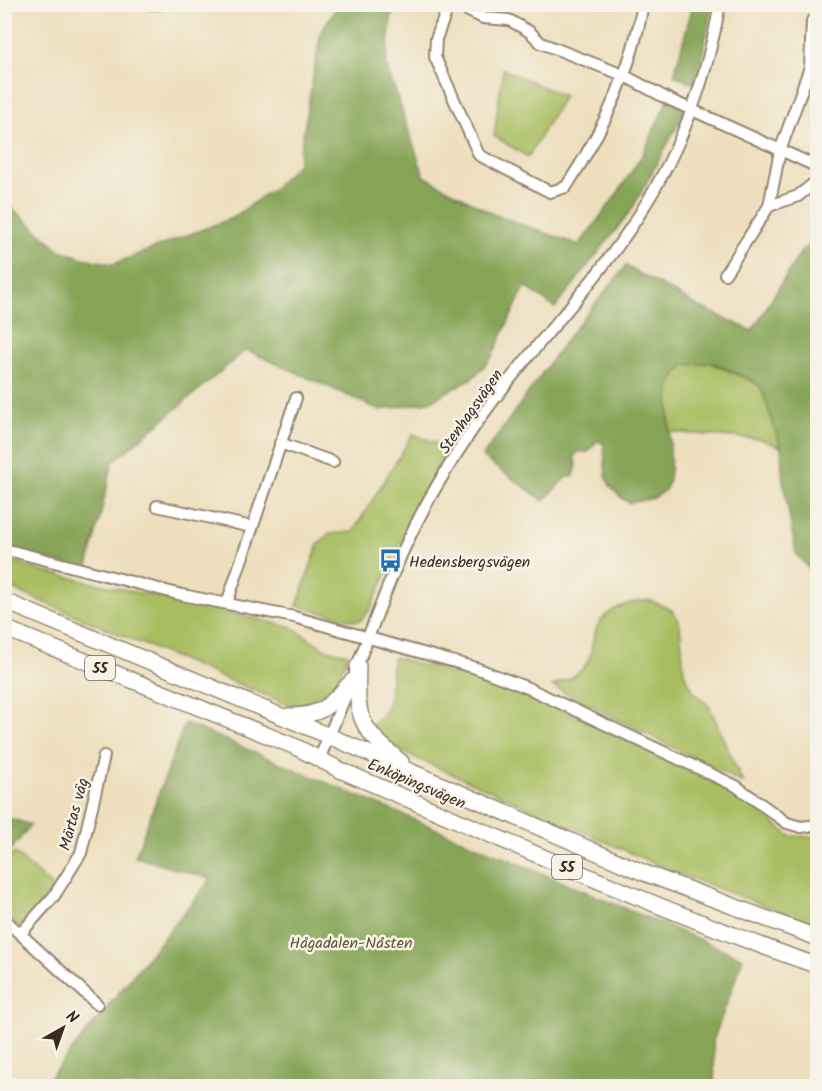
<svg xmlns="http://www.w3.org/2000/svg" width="822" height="1091" viewBox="0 0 822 1091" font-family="Kalam,sans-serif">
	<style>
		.green { fill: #a8bd61; stroke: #727440; stroke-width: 1.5 }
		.forest { fill: #86a457; stroke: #60673a; stroke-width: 1.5 }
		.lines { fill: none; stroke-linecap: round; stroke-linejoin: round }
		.street-casing { stroke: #94846e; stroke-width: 14 }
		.primary-casing { stroke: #94846e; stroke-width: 18 }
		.street { stroke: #fff; stroke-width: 10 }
		.primary { stroke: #fff; stroke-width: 15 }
		.labels { text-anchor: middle; stroke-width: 5; stroke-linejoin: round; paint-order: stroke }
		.shield { fill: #f7f3e8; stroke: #73665b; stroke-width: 1.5 }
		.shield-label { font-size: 15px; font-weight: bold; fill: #3b2a1e }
		.street-label { font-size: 16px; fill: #3b2a1e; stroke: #f7f3e8 }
		.poi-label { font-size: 16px; fill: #3b2a1e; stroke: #f7f3e8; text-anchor: start }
		.park-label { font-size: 16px; fill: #5c5632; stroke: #f7f3e8 }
	</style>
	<rect width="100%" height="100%" fill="#f7f3e8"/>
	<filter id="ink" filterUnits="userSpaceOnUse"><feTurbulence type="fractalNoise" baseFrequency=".0167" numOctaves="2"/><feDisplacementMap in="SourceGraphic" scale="12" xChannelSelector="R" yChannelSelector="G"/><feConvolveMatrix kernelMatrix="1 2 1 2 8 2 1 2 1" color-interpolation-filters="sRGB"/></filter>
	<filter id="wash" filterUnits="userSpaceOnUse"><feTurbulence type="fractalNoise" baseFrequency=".008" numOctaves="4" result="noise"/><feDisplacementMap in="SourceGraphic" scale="24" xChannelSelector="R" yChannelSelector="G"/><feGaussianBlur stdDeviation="1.35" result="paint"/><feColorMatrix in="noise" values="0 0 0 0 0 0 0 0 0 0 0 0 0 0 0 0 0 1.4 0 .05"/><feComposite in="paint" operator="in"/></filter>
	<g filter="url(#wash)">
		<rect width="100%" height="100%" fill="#eddfbe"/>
		<path class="green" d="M503,69L564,96L528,157L494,136Z
			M708,362L759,385L766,398L781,447L760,439L670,432C669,414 665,381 680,368C687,362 700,362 708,362Z
			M413,434L447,447L370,609L361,620L356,621L297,606L318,545L329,534L353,532Z
			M4,557L41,571L292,627L325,649L348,654L335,687L325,703L300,709L293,707L5,586Z
			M649,600L672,610L680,624L684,673L694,692L709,706L743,783L552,686C565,680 579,676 587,663C591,657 592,647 593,640C599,611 621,603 649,600Z
			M394,657L422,665L458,668L525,692L710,781L746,801L790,836L815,837L817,839V925L676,873L396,749L371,725C397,708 387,682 394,657Z
			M15,853L54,888L21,929L5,915L4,860Z"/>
		<path class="forest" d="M338,5H393L386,64L424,176L493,214L579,245L615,197L643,154L668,99L686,110L632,209L555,308L525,286L492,357L474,377L429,402L380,410L246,350L113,462L87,571L5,547L4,201L60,250L83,258L113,264L232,218L273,189L298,164L321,31Z
			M693,5H712L704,48L694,84L674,75Z
			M817,239V584L811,571L796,554L782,474L781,447L761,388L750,379L713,363L685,365C653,385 680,457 666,489L654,498L629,503C601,485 606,474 604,445L598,440L588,452H577L574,457L577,465L574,476L565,478L544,501L482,457L569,336L626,266L698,306L752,331L802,250Z
			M185,723L743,958L713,1041L715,1086H43L211,879L135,857Z
			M5,817L31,825L5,857L4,817Z"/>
	</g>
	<g filter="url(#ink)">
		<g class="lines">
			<defs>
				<path id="street" d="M150,4H160
					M449,4L436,39L435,57L479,155L550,192L566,187C603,131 632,71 643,4
					M454,4L483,18L509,20L530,32L541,43L623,75L668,99L818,167
					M810,67L812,21
					M769,206L798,196L818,180
					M725,274L769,206L780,151L810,67H818
					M280,443L333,462
					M157,506L252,527
					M4,549L182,595L294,617L476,668L528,688L736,786L787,823L801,827L818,825
					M227,603L296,398
					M355,671C375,621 393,568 418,520C435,486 456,454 477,423C527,351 592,289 639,215C682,148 706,82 720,4
					M320,757L349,688
					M4,919L97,1004
					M21,933L54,896L81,853L104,756"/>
				<path id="primary" d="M4,601L329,736L642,872L818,938
					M4,628L296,747L340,770C498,837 655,909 818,966
					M358,666C356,719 359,727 401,762
					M288,716C323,716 329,706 352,681"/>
			</defs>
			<use href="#street" class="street-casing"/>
			<use href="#primary" class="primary-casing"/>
			<use href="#street" class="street"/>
			<use href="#primary" class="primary"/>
		</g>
	</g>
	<defs>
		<symbol id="bus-bare" viewBox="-9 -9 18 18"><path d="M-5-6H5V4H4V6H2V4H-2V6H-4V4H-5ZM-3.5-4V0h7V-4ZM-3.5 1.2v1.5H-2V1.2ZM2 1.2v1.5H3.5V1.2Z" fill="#1f6fb2" stroke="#f7f3e8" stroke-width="2.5" paint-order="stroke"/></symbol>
	</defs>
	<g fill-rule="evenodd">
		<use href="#bus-bare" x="374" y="544" width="33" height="33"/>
	</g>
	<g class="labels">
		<g class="shield">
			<rect x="85" y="656" width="30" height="24" rx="4.5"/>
			<rect x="552" y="855" width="30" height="24" rx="4.5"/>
		</g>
		<g class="shield-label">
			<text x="100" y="673">55</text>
			<text x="567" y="872">55</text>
		</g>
		<g class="street-label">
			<text transform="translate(470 411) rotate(-55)" y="6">Stenhagsvägen</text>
			<text transform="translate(417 783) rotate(23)" y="6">Enköpingsvägen</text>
			<text transform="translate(73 814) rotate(-75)" y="6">Märtas väg</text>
		</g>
		<g class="poi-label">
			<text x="409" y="567">Hedensbergsvägen</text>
		</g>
		<g class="park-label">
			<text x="351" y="948">Hågadalen-Nåsten</text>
		</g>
	</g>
	<rect width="822" height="1091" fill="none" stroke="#f7f3e8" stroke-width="24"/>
	<g transform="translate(63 1028) rotate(40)" stroke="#f7f3e8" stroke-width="4.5" paint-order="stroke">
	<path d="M0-4.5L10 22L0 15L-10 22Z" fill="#3b2a1e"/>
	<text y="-9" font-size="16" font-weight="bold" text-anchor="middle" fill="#3b2a1e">N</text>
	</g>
</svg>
